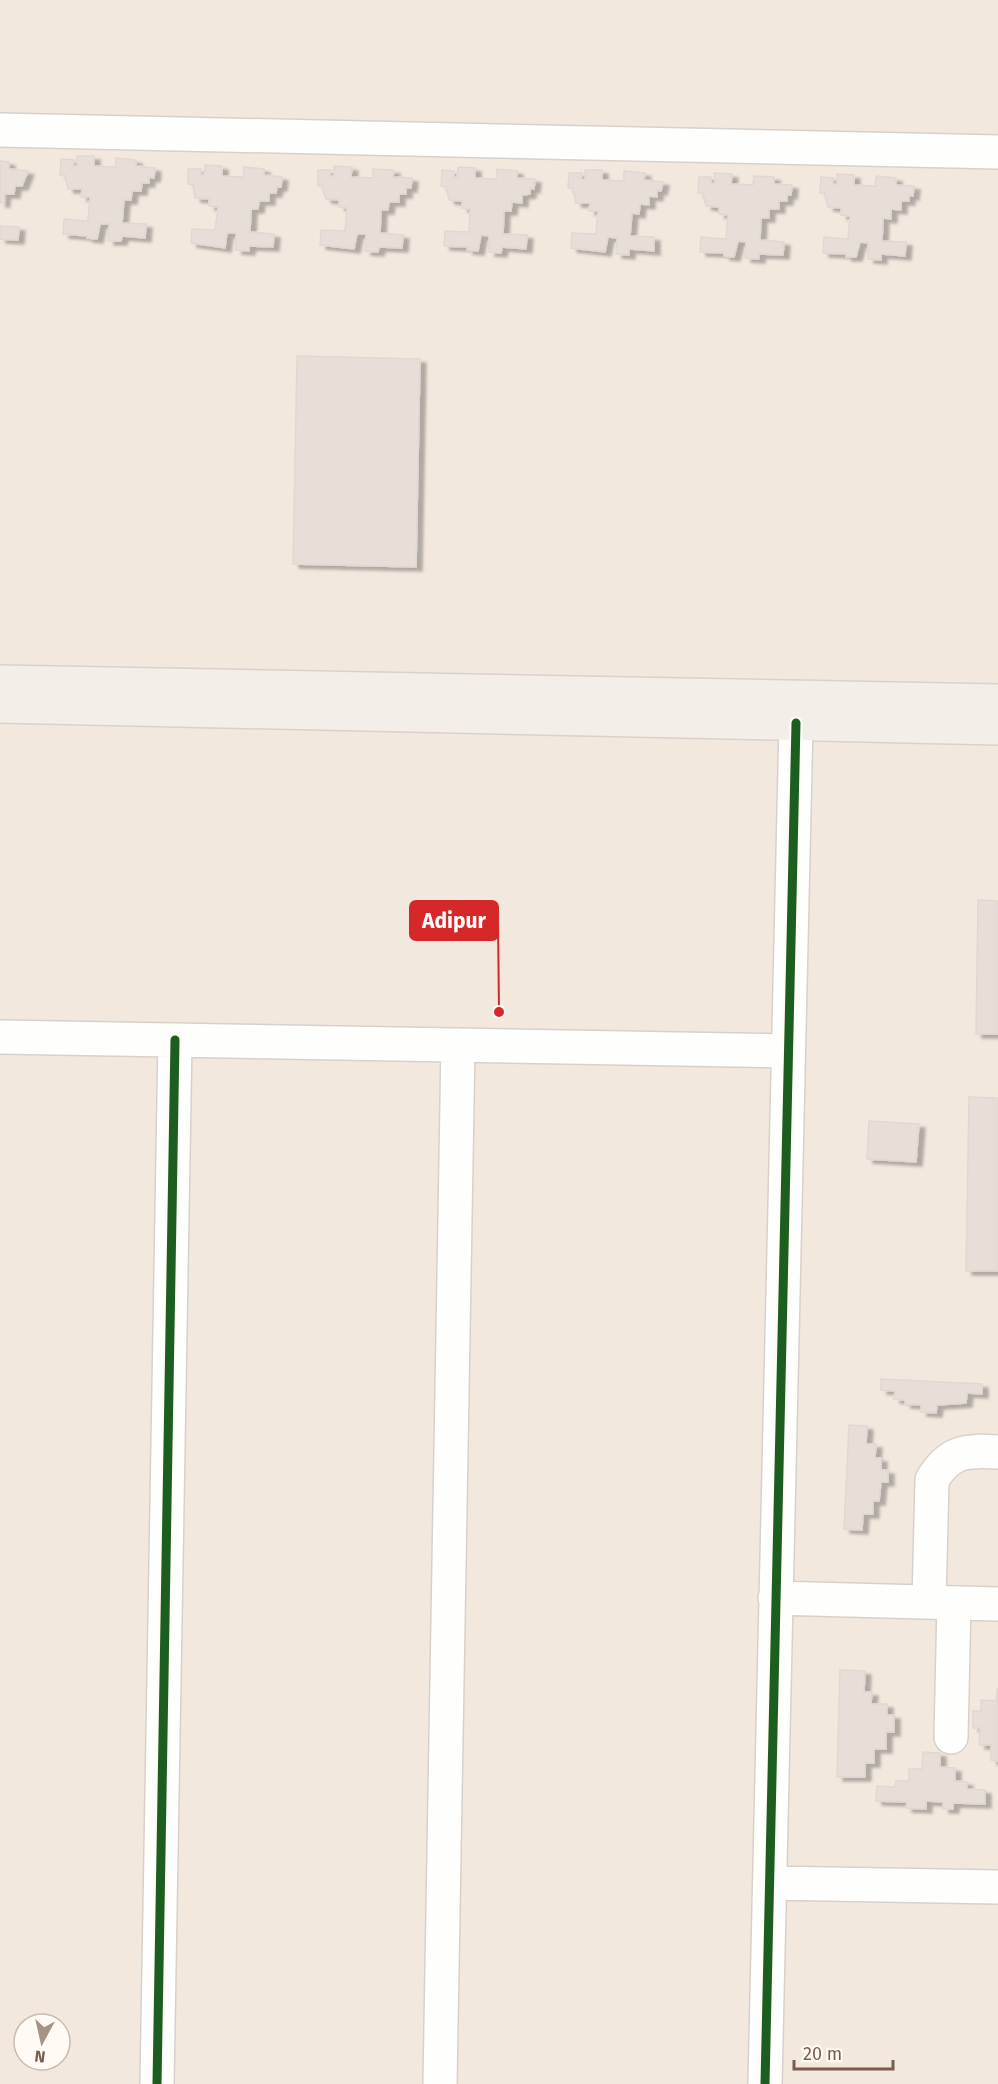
<svg xmlns="http://www.w3.org/2000/svg" width="998" height="2084" viewBox="0 0 998 2084" font-family="'Fira Sans',sans-serif">
	<style>
		.residential { fill: #f2e8de; fill-rule: evenodd }
		.building { fill: #e6ded7; stroke: #e2d8d2; stroke-width: 1.5; filter: url(#shadow) }
		.lines { fill: none; stroke-linecap: round; stroke-linejoin: round }
		.minor-casing { stroke: #d7d1cb; stroke-width: 36 }
		.major-casing { stroke: #dad1cc; stroke-width: 36 }
		.minor { stroke: #fefefd; stroke-width: 33 }
		.major { stroke: #f3eee8; stroke-width: 33 }
		.cycleway-casing { stroke: #fffaf3; stroke-width: 13 }
		.cycleway { stroke: #1b5e20; stroke-width: 9 }
		.leader { fill: none; stroke: #d62828; stroke-width: 2 }
		.callout-dot { fill: #d62828; stroke: #fffaf3; stroke-width: 2 }
		.callout { fill: #d62828; stroke: #d62828; stroke-width: 2 }
		.callout-label { font-size: 21px; text-anchor: middle; font-weight: bold; fill: #fff }
	</style>
	<defs>
		<filter id="shadow"><feDropShadow dx="6" dy="4" stdDeviation="1.5" flood-color="#0004"/></filter>
	</defs>
	<rect width="100%" height="100%" fill="#f9f5f0"/>
	<path class="residential" d="M0,0H998V2084H0ZM24,2024H60V2060H24Z"/>
	<path class="building" d="M77,156H94V166L116,167V158L136,160V166L155,168L154,178L149,177V183H142L141,191H132L131,200H124L122,223L146,224L145,238L122,236L121,241H108L109,224H100L97,239L87,238V236L63,234L64,219L88,221L90,197H81L82,189H68L65,175H60L61,159L74,160L73,166H77Z
		M0,161L9,162V169L28,171L22,186H15L14,194H4V203H0Z
		M205,165L222,166V176L243,177L244,167L264,169V175L282,177L281,187H277L276,193H269V201H259L258,209H251L250,232L274,234L273,247L249,246V251L236,250V233H227L225,248L191,243L192,229L215,230L218,207L209,206V199L195,198L193,185L188,184V169H201V175H204Z
		M334,166L352,167L351,177L373,178V169L394,170L393,177L412,178L411,188H406V194H399V202H389L388,210H381L380,233L403,235L402,248L379,247L378,252L365,251L366,234H357L354,249L320,245L321,230L345,231L347,208L339,207V200L326,199L322,186H318V170H331L330,176H334Z
		M458,167L475,168V178L496,179L497,169L517,171V178L535,179L534,189L530,188V194L522,195V203L512,202L511,211H504L503,234L527,235L526,249L502,247L501,253L489,252V236L481,235L478,251L467,250L468,247L444,246L445,231L469,232L470,209L462,208V201L449,200L446,187L441,186L442,170L454,171V177H457Z
		M585,170H602V180L624,181V171L645,173L644,180L663,182L661,191L657,190V197L649,196V205L640,204L639,214L632,213L630,236L654,237V251L629,249V255L616,254L617,238L608,237L605,252L571,248L572,233L596,234L598,211H589L590,203H576L573,188H568L569,173H582L581,179L585,180Z
		M714,173L732,174L731,184L753,185L754,176L774,177V184L792,185L791,195H787V201H779V209H769V218H761L760,240L784,242L783,255L759,254V259L745,258L746,242L738,241L734,257L724,256V253L700,252L701,237L726,239L728,215L719,214V207L706,206L703,193H698L699,177H711V183H715Z
		M837,174L854,175V185L875,186L876,176L896,178V185L914,186L913,196L909,195V201H901V210L891,209V219L883,218L882,241L906,242L905,256L881,254V260L868,259V243L860,242L856,257H846V254L823,253L824,237L848,239L850,216L841,215V208L828,207L825,193H820L821,177L833,178V184H837Z
		M0,226L19,227L18,240L0,239Z
		M297,356L420,359L416,567L293,564Z
		M978,900L998,901V1034H976Z
		M969,1097L998,1098V1271H966Z
		M869,1121L919,1124L916,1162L867,1159Z
		M881,1379L982,1384V1394L967,1393L966,1403L937,1405L936,1413L921,1412V1405L905,1404V1400L894,1399L895,1391L881,1390Z
		M849,1425L867,1426L866,1444H876L875,1458H881V1470H888V1482H881L879,1501H873V1514H863L862,1530L844,1529Z
		M840,1670L865,1671L864,1692H872L871,1704H887V1715H894V1732H886V1749H874V1763H865V1777H837Z
		M997,1689H998V1761L991,1760V1745H979L980,1728H973V1711H981V1700L996,1701Z
		M923,1752L940,1753V1767L955,1768V1781L967,1782V1789L985,1790V1804L953,1803V1809H943V1802L926,1801V1809L906,1808L907,1802L876,1801L877,1786L895,1787L896,1781H909V1769H922Z"/>
	<g class="lines">
		<defs>
			<path id="minor" d="M0,130L998,152
				M0,1037L788,1051
				M775,1598L998,1604
				M929,1602L932,1480C949,1451 966,1450 998,1452
				M951,1737L954,1603
				M770,1883L998,1887
				M157,2084L175,1040
				M440,2084L458,1045
				M765,2084L796,723"/>
			<path id="major" d="M0,682L998,701
				M0,706L998,728"/>
		</defs>
		<use href="#minor" class="minor-casing"/>
		<use href="#major" class="major-casing"/>
		<use href="#minor" class="minor"/>
		<use href="#major" class="major"/>
		<defs>
			<path id="cycleway" d="M157,2084L175,1040
				M765,2084L796,723"/>
		</defs>
		<use href="#cycleway" class="cycleway-casing"/>
		<use href="#cycleway" class="cycleway"/>
	</g>
	<path class="leader" d="M499 1012L498 921"/>
	<circle class="callout-dot" cx="499" cy="1012" r="6"/>
	<rect class="callout" x="410" y="901" width="88" height="39" rx="6"/>
	<g class="callout-label">
		<text x="454" y="928">Adipur</text>
	</g>
	<g transform="translate(42 2042) rotate(188)"><circle r="28" fill="#fffaf3" stroke="#cabbb1" stroke-width="1.5"/>
	<path d="M0-4.5L10 22L0 15L-10 22Z" fill="#a69286"/>
	<text y="-9" font-size="16" font-weight="bold" text-anchor="middle" fill="#7a5c4d">N</text>
	</g>
	<path d="M794 2060v9h99v-9" fill="none" stroke="#7a5c4d" stroke-width="3"/>
	<text x="803" y="2060" font-size="18" fill="#7a5c4d" stroke="#fffaf3" stroke-width="4.5" paint-order="stroke">20 m</text>
</svg>
